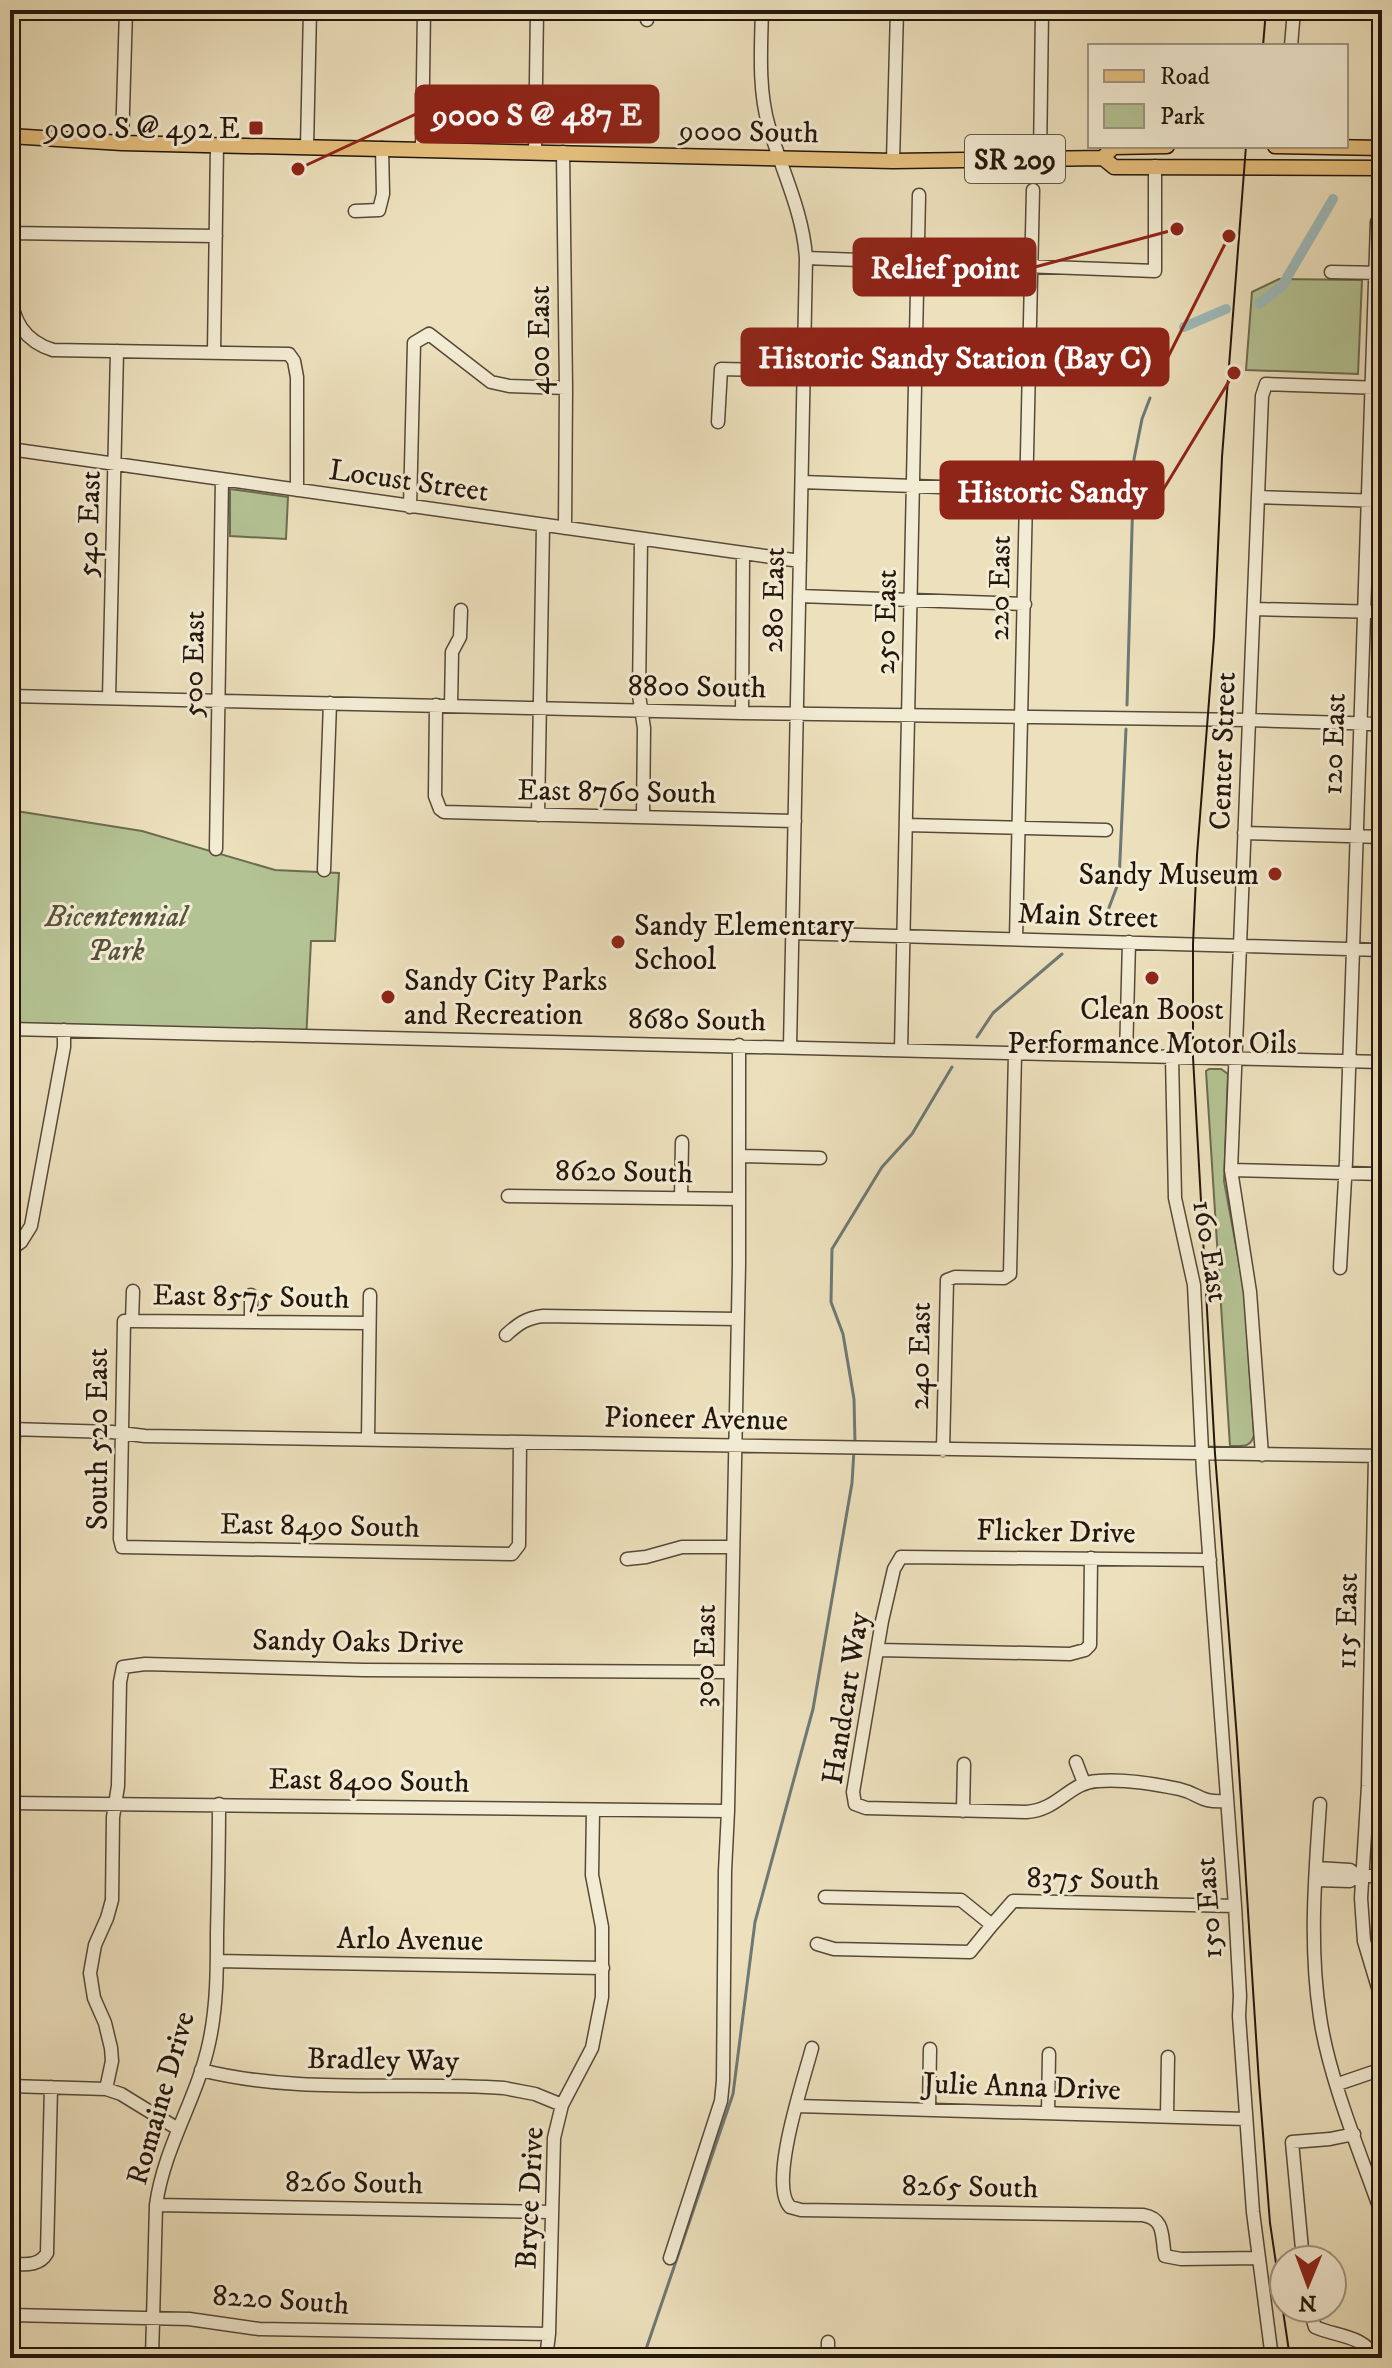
<svg xmlns="http://www.w3.org/2000/svg" width="1392" height="2368" viewBox="0 0 1392 2368" font-family="'IM FELL DW Pica',serif">
	<style>
		.green { fill: #b4c394; stroke: #6c6c50; stroke-width: 2 }
		.lines { fill: none; stroke-linecap: round; stroke-linejoin: round }
		.stream { stroke: #6d7975; stroke-width: 3 }
		.canal { stroke: #9dbbbb; stroke-width: 10 }
		.minor-casing { stroke: #564938; stroke-width: 15 }
		.major-casing { stroke: #24160c; stroke-width: 17 }
		.minor { stroke: #f3ecd4; stroke-width: 12 }
		.major { stroke: #e6c07e; stroke-width: 14 }
		.tram { stroke: #24160c; stroke-width: 2 }
		.poi-dot { fill: #8f2418; stroke: #f3ecd4; stroke-width: 3 }
		.labels { text-anchor: middle; stroke-width: 6; stroke-linejoin: round; paint-order: stroke }
		.shield { fill: #f3ecd4; stroke: #625648; stroke-width: 2 }
		.shield-label { font-size: 28px; font-weight: bold; fill: #24160c }
		.poi-label { font-size: 30px; fill: #24160c; stroke: #f3ecd4; text-anchor: end }
		.street-label { font-size: 30px; fill: #24160c; stroke: #f3ecd4 }
		.park-label { font-size: 30px; font-style: italic; fill: #56533c; stroke: #f3ecd4 }
		.leader { fill: none; stroke: #8f2418; stroke-width: 3 }
		.callout-dot { fill: #8f2418; stroke: #f3ecd4; stroke-width: 3 }
		.callout { fill: #8f2418; stroke: #8f2418; stroke-width: 3 }
		.callout-label { font-size: 32px; text-anchor: middle; font-weight: bold; fill: #fff }
	</style>
	<rect width="100%" height="100%" fill="#ede1bd"/>
	<filter id="stains"><feTurbulence type="fractalNoise" baseFrequency=".0025" numOctaves="4"/><feColorMatrix values="0 0 0 0 .2 0 0 0 0 .09 0 0 0 0 .02 0 0 0 .5 -.17"/></filter>
	<radialGradient id="worn" r=".72"><stop offset=".6" stop-color="#630" stop-opacity="0"/><stop offset="1" stop-color="#630" stop-opacity=".3"/></radialGradient>
	<path class="green" d="M1279,279L1362,280L1358,374L1246,370L1252,292Z
		M230,489L288,497L286,539L230,536Z
		M10,810L142,831L275,870L339,873L335,941H311L306,1041L10,1034Z
		M1209,1069H1221L1228,1074L1224,1181L1244,1289L1254,1435C1251,1448 1242,1446 1230,1446L1206,1071Z"/>
	<g class="lines">
		<path class="stream" d="M1127,705L1134,459L1142,419L1150,398
			M1104,921L1119,881L1126,729
			M977,1037L993,1013L1062,954
			M855,1443L854,1399L843,1334L831,1302L832,1249L882,1167L912,1134L952,1067
			M643,2358L733,2094L755,1922L813,1709L852,1483L854,1450"/>
		<path class="canal" d="M1377,120L1382,115
			M1259,304L1282,286L1333,199
			M1184,327L1226,309"/>
		<defs>
			<path id="minor" d="M762,10C761,48 758,90 769,127C782,171 803,212 806,258L790,1047
				M647,20V10
				M1291,46L1294,10
				M122,143L126,10
				M307,147L310,10
				M422,149L424,10
				M535,152L537,10
				M563,152L566,388L565,528
				M1040,159L1042,10
				M893,161L897,10
				M355,211L379,210L383,194L382,148
				M10,233L216,236
				M806,258L1155,271V166
				M1331,272L1382,273
				M10,288L12,136
				M10,290C12,320 24,341 53,350L289,354L294,361L297,377V490
				M214,353L217,145
				M718,422L721,369L1029,376
				M10,449L800,561
				M802,482L1027,490
				M1258,497L1382,501
				M410,507L414,343L429,334L491,382L509,386L566,388
				M641,539L639,695L644,728L643,817
				M799,596L1025,604
				M1254,609L1382,612
				M10,696L742,713L1249,720L1382,724
				M109,698L117,351
				M436,705L435,796L440,809L444,812L795,821
				M451,706L452,652L460,637L461,610
				M742,713L743,553
				M538,815L543,525
				M907,825L1106,830
				M1244,833L1382,837
				M216,849L222,479
				M324,870L330,703
				M792,933L1382,950
				M1016,939L1033,190
				M10,1029L1382,1062
				M901,1050L919,195
				M1126,1056L1129,942
				M1172,1057L1175,1198L1194,1285L1203,1472L1235,1906L1240,1996L1239,2016L1253,2212L1272,2358
				M739,1156L820,1158
				M1231,1170L1382,1174
				M508,1196L739,1199
				M681,1198L682,1142
				M10,1250L21,1242L31,1226L64,1047V1030
				M1340,1268L1346,1161L1377,222
				M133,1291L132,1321H124L120,1539L122,1547L512,1554L519,1545L520,1442
				M132,1321L369,1323
				M251,1322V1295
				M506,1335C518,1324 526,1318 543,1316L737,1319
				M10,1429L112,1432L145,1436L1382,1456
				M368,1439L370,1295
				M943,1450L947,1280L955,1277L1004,1278L1010,1274L1015,1054
				M1262,1455L1250,1292L1231,1170L1262,396L1266,384L1382,388
				M1375,1457L1368,1786L1361,1898L1364,1941L1382,2001
				M10,1539L14,1430
				M627,1559L646,1557L682,1547H733
				M1210,1560L901,1557L894,1569L882,1621L853,1792L855,1804L866,1808L1026,1812C1059,1810 1069,1782 1098,1781C1123,1779 1155,1784 1179,1789C1201,1794 1198,1803 1227,1801
				M879,1650L1070,1654L1085,1650L1090,1645L1091,1558
				M1076,1762L1084,1783
				M10,1803L728,1811
				M1320,1804C1315,1875 1309,1946 1320,2017C1329,2079 1361,2155 1382,2215
				M963,1811L964,1764
				M1316,1868L1350,1870L1358,1876
				M1316,1880L1350,1881L1358,1876H1382
				M825,1897L961,1900L992,1925L1013,1901L1235,1906
				M817,1944L834,1949L970,1952L992,1925
				M217,1961L603,1968
				M812,2048C804,2079 768,2184 790,2207L801,2210L1143,2215C1166,2219 1161,2237 1165,2256L1181,2259L1259,2258
				M201,2070C300,2095 403,2081 504,2088L535,2094L562,2105
				M1338,2084L1382,2069
				M10,2086L106,2089L121,2094L178,2129
				M106,2089L112,2061L111,2048L105,2023L94,1998L90,1973L95,1945L107,1918L112,1900L113,1817L118,1786L120,1682L123,1667L145,1664L363,1670L730,1672
				M797,2106L1246,2119
				M929,2110L930,2049
				M1048,2113L1049,2054
				M1167,2116L1168,2057
				M156,2205L551,2212
				M670,2258L721,2101L723,2081L725,1871L728,1811L739,1264V1045
				M1303,2260L1292,2142L1330,2139L1354,2134
				M10,2264C24,2264 39,2267 47,2253L51,2087
				M1309,2308L1315,2327C1334,2336 1367,2336 1374,2358
				M10,2315L189,2319L259,2329L549,2334
				M152,2358L156,2205C164,2147 197,2099 209,2043C217,2007 217,1970 217,1933C218,1890 219,1847 219,1804
				M546,2358L549,2334L554,2138L562,2105L592,2048L602,1997V1927L592,1875L593,1810
				M828,2358V2342"/>
			<path id="major" d="M10,136L122,143L893,161L1103,158L1114,167L1382,168
				M1275,146L1382,148
				M1103,158L1113,147L1167,146"/>
		</defs>
		<use href="#minor" class="minor-casing"/>
		<use href="#major" class="major-casing"/>
		<use href="#minor" class="minor"/>
		<use href="#major" class="major"/>
		<path class="tram" d="M1263,46L1266,10
			M1246,146L1222,457L1214,637L1197,855L1193,944V1057L1215,1454L1237,1739L1259,2083L1270,2223L1290,2358"/>
	</g>
	<g class="poi-dot">
		<rect x="248" y="120" width="16" height="16" rx="4"/>
		<circle cx="1275" cy="874" r="8"/>
		<circle cx="618" cy="942" r="8"/>
		<circle cx="1152" cy="978" r="8"/>
		<circle cx="388" cy="997" r="8"/>
	</g>
	<g class="labels">
		<rect class="shield" x="965" y="135" width="100" height="48" rx="6"/>
		<g class="shield-label">
			<text x="1015" y="169">SR 209</text>
		</g>
		<g class="poi-label">
			<text x="240" y="138">9000 S @ 492 E</text>
			<text x="1259" y="884">Sandy Museum</text>
			<text x="634" y="935" text-anchor="start">Sandy Elementary<tspan x="634" dy="34">School</tspan></text>
			<text x="404" y="990" text-anchor="start">Sandy City Parks<tspan x="404" dy="34">and Recreation</tspan></text>
			<text x="1152" y="1019" text-anchor="middle">Clean Boost<tspan x="1152" dy="34">Performance Motor Oils</tspan></text>
		</g>
		<g class="street-label">
			<text transform="translate(749 131) rotate(1)" y="10">9000 South</text>
			<text transform="translate(539 340) rotate(-90)" y="10">400 East</text>
			<text transform="translate(409 480) rotate(8)" y="10">Locust Street</text>
			<text transform="translate(88 524) rotate(-88)" y="10">540 East</text>
			<text transform="translate(999 588) rotate(-89)" y="10">220 East</text>
			<text transform="translate(773 600) rotate(-89)" y="10">280 East</text>
			<text transform="translate(885 622) rotate(-89)" y="10">250 East</text>
			<text transform="translate(193 664) rotate(-89)" y="10">500 East</text>
			<text transform="translate(697 686) rotate(1)" y="10">8800 South</text>
			<text transform="translate(1333 744) rotate(-88)" y="10">120 East</text>
			<text transform="translate(1222 751) rotate(-88)" y="10">Center Street</text>
			<text transform="translate(617 791) rotate(1)" y="10">East 8760 South</text>
			<text transform="translate(1088 915) rotate(2)" y="10">Main Street</text>
			<text transform="translate(697 1019) rotate(1)" y="10">8680 South</text>
			<text transform="translate(624 1171) rotate(1)" y="10">8620 South</text>
			<text transform="translate(1211 1251) rotate(81)" y="10">160 East</text>
			<text transform="translate(251 1296) rotate(1)" y="10">East 8575 South</text>
			<text transform="translate(919 1356) rotate(-89)" y="10">240 East</text>
			<text transform="translate(696 1418) rotate(1)" y="10">Pioneer Avenue</text>
			<text transform="translate(97 1439) rotate(-90)" y="10">South 520 East</text>
			<text transform="translate(320 1525) rotate(1)" y="10">East 8490 South</text>
			<text transform="translate(1056 1531) rotate(1)" y="10">Flicker Drive</text>
			<text transform="translate(1346 1621) rotate(-89)" y="10">115 East</text>
			<text transform="translate(358 1641) rotate(1)" y="10">Sandy Oaks Drive</text>
			<text transform="translate(704 1656) rotate(-89)" y="10">300 East</text>
			<text transform="translate(845 1698) rotate(-81)" y="10">Handcart Way</text>
			<text transform="translate(369 1780) rotate(1)" y="10">East 8400 South</text>
			<text transform="translate(1093 1878) rotate(1)" y="10">8375 South</text>
			<text transform="translate(1208 1908) rotate(-94)" y="10">150 East</text>
			<text transform="translate(410 1939) rotate(1)" y="10">Arlo Avenue</text>
			<text transform="translate(383 2059) rotate(1)" y="10">Bradley Way</text>
			<text transform="translate(1022 2086) rotate(2)" y="10">Julie Anna Drive</text>
			<text transform="translate(160 2098) rotate(-74)" y="10">Romaine Drive</text>
			<text transform="translate(354 2182) rotate(1)" y="10">8260 South</text>
			<text transform="translate(970 2186) rotate(1)" y="10">8265 South</text>
			<text transform="translate(529 2198) rotate(-87)" y="10">Bryce Drive</text>
			<text transform="translate(281 2299) rotate(4)" y="10">8220 South</text>
		</g>
		<g class="park-label">
			<text x="116" y="926">Bicentennial<tspan x="116" dy="34">Park</tspan></text>
		</g>
	</g>
	<path class="leader" d="M298 169L416 114M1177 229L1035 267M1229 236L1168 357M1234 373L1163 490"/>
	<g class="callout-dot">
		<circle cx="298" cy="169" r="8"/>
		<circle cx="1177" cy="229" r="8"/>
		<circle cx="1229" cy="236" r="8"/>
		<circle cx="1234" cy="373" r="8"/>
	</g>
	<g class="callout">
		<rect x="416" y="86" width="242" height="56" rx="8"/>
		<rect x="854" y="239" width="181" height="56" rx="8"/>
		<rect x="742" y="329" width="426" height="56" rx="8"/>
		<rect x="941" y="462" width="222" height="56" rx="8"/>
	</g>
	<g class="callout-label">
		<text x="537" y="125">9000 S @ 487 E</text>
		<text x="945" y="278">Relief point</text>
		<text x="955" y="368">Historic Sandy Station (Bay C)</text>
		<text x="1052" y="502">Historic Sandy</text>
	</g>
	<rect width="1392" height="2368" fill="none" stroke="#ede1bd" stroke-width="40"/>
	<rect x="12" y="12" width="1368" height="2344" fill="none" stroke="#24160c" stroke-width="4"/>
	<rect x="20" y="20" width="1352" height="2328" fill="none" stroke="#24160c" stroke-width="2"/>
	<rect x="1088" y="44" width="260" height="104" fill="#f3ecd4" stroke="#a09684" stroke-width="2"/>
	<rect x="1104" y="70" width="40" height="12" fill="#e6c07e" stroke="#a09684" stroke-width="2"/>
	<text x="1160" y="84" font-size="24" fill="#24160c">Road</text>
	<rect x="1104" y="104" width="40" height="24" fill="#b4c394" stroke="#a09684" stroke-width="2"/>
	<text x="1160" y="124" font-size="24" fill="#24160c">Park</text>
	<g transform="translate(1308 2284) rotate(181)"><circle r="38" fill="#f3ecd4" stroke="#a09684" stroke-width="2"/>
	<path d="M0-6L14 30L0 20L-14 30Z" fill="#8f2418"/>
	<text y="-12" font-size="22" font-weight="bold" text-anchor="middle" fill="#24160c">N</text>
	</g>
	<rect width="100%" height="100%" filter="url(#stains)"/>
	<rect width="100%" height="100%" fill="url(#worn)"/>
</svg>
